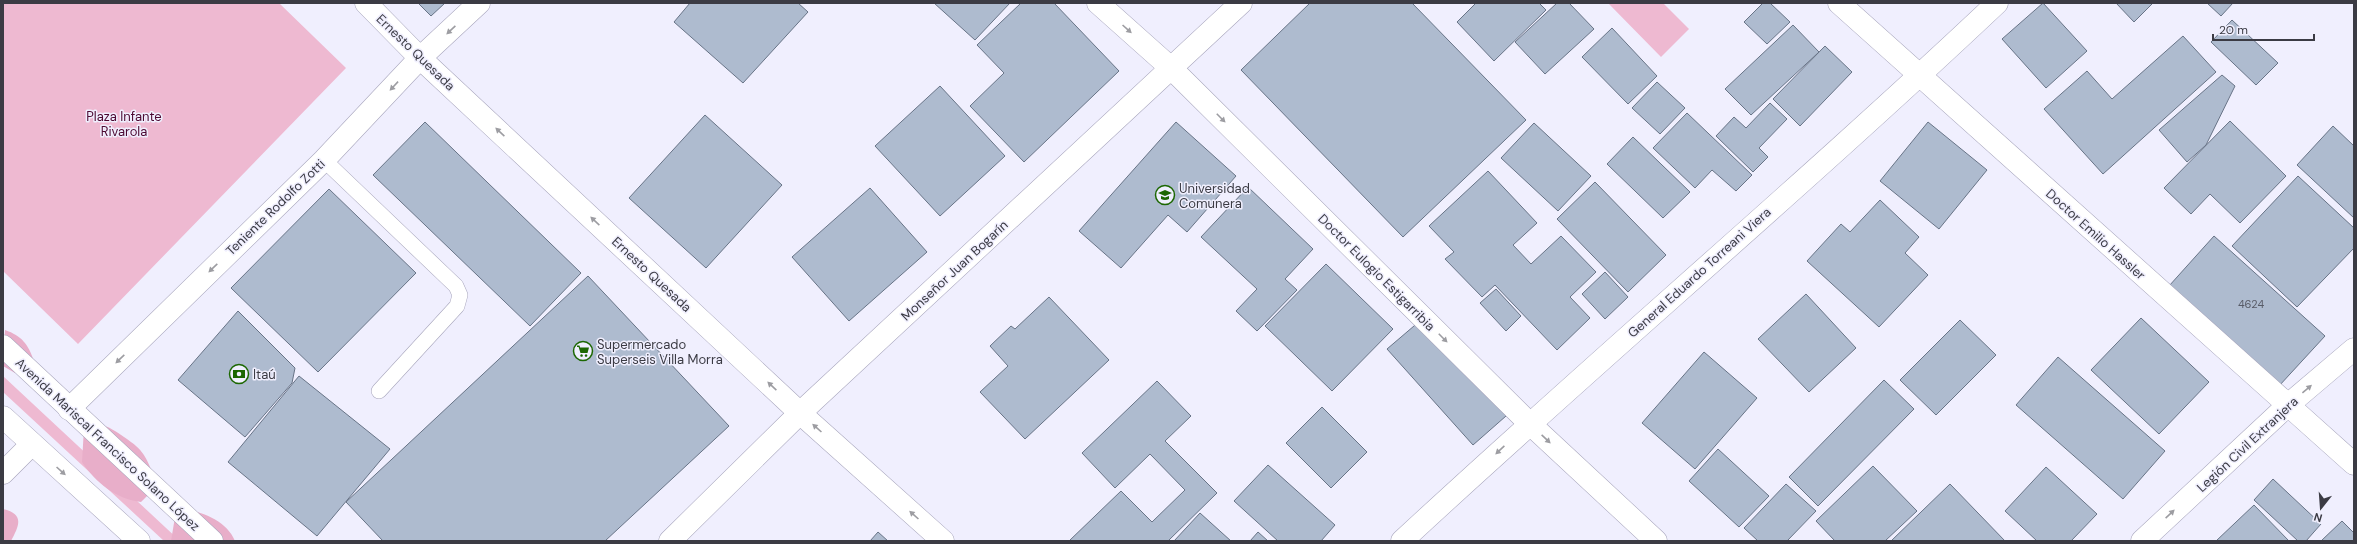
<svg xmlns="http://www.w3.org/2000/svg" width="2357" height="544" viewBox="0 0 2357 544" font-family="'DM Sans',sans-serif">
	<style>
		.green { fill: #eeb9d1 }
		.forest { fill: #e8aec9 }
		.building { fill: #aebbcf; stroke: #687487 }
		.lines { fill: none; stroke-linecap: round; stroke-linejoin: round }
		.lane-casing { stroke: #a7a5bc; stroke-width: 16 }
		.street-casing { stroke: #a7a5bc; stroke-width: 23 }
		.secondary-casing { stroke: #a7a5bc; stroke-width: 23 }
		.highway-casing { stroke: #a7a5bc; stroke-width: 23 }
		.lane { stroke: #fff; stroke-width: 15 }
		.street { stroke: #fff; stroke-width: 22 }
		.secondary { stroke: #fff; stroke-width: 22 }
		.highway { stroke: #fff; stroke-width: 22 }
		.oneway { fill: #9d9da2 }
		.labels { text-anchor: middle; stroke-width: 3; stroke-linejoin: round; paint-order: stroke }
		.number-label { font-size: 11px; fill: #585b67 }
		.street-label { font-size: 13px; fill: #3b3b44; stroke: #f0effe }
		.park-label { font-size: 13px; fill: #4c0831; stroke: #f0effe }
		.poi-label { font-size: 13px; fill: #3b3b44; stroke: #f0effe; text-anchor: start }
	</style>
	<rect width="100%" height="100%" fill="#f0effe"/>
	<path class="green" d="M3,3H279L346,68L78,344L3,271Z
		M1608,3H1663L1689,29L1661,57Z
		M3,376L180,541H164L3,392Z"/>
	<path class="forest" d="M5,330C22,336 28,344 34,361L29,373H15L3,366Z
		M99,424C110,427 115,431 124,437C145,451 145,456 155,478L151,492L141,502C116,499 96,483 82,462L84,428Z
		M3,509C25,514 19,526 11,541H3Z
		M187,510C205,512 228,523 235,541H171L175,517Z"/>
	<path class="building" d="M418,3H445L431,16Z
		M690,3H798L808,12L743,83L674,22Z
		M934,3H1010L975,40Z
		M1021,3H1054L1119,71L1024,162L970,106L1004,73L977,45Z
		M1310,3H1412L1526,120L1403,237L1241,70Z
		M1476,3H1539L1546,10L1494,61L1457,22Z
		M1557,3H1569L1594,29L1545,74L1515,42Z
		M1763,3H1770L1790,22L1767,44L1744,22Z
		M2043,3L2087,51L2046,88L2002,39Z
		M2116,3H2153L2134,22Z
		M2207,3H2233L2221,16Z
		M2232,20L2278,63L2256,85L2211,42Z
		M1793,25L1819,52L1751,115L1725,89Z
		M1612,28L1657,76L1628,104L1582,57Z
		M2183,36L2216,72L2103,174L2044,109L2087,71L2112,99Z
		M1825,46L1852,72L1800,126L1773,99Z
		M2222,75L2235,86L2206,145L2187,162L2159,130Z
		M1657,82L1685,108L1660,134L1632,108Z
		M940,86L1005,156L940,216L875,146Z
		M1770,103L1787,119L1759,148L1768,157L1753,172L1716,136L1734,117L1746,128Z
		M1687,113L1752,175L1736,191L1712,170L1695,188L1653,148Z
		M705,115L782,185L706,268L629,198Z
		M2230,121L2286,176L2240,223L2210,194L2191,214L2164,188Z
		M425,122L581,273L530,326L373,175Z
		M1176,122L1236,176L1187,232L1168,215L1121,268L1079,231Z
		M1928,122L1987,170L1939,229L1880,181Z
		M1534,123L1591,176L1558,211L1501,158Z
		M2333,126L2354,146V218L2297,165Z
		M1633,137L1690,192L1663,218L1607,164Z
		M1488,171L1537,223L1513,245L1531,264L1561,236L1596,272L1570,297L1590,318L1557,350L1495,285L1482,297L1445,259L1454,252L1429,226Z
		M2298,176L2354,228V248L2297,307L2232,246Z
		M1595,182L1666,255L1628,292L1557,219Z
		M1248,187L1313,249L1285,279L1297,290L1257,331L1236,311L1257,289L1201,237Z
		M870,188L927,252L849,321L792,257Z
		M329,189L416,273L318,372L231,288Z
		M1880,200L1919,237L1905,253L1928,275L1879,327L1807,261L1841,224L1850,232Z
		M2214,236L2325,336L2279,386L2169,286Z
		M1326,264L1393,329L1332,391L1265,326Z
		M1605,272L1628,297L1605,319L1582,294Z
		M588,276L729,426L605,541H383L346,502Z
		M1496,289L1521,316L1506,331L1480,303Z
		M1806,294L1856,348L1809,392L1758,339Z
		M1049,297L1109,360L1025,439L980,392L1008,366L990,346L1011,326L1015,329Z
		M238,311L295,368L292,383L245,437L178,380Z
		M2141,318L2209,382L2159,434L2091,370Z
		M1421,320L1506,416L1473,445L1387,349Z
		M1960,320L1996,355L1936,415L1900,380Z
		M1704,352L1757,398L1695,469L1642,423Z
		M2058,357L2165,451L2123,499L2016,405Z
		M299,376L390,449L317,536L228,462Z
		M1884,380L1914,409L1818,506L1789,477Z
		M1157,381L1191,416L1165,441L1217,493L1168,541H1069L1121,491L1152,522L1185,490L1150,454L1115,488L1082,453Z
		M1322,407L1367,452L1331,488L1286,443Z
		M1718,449L1769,496L1739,527L1689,481Z
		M1268,465L1335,525L1321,541H1278L1234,501Z
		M1873,466L1917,511L1885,541H1835L1816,521Z
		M2046,467L2097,514L2071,541H2037L2005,511Z
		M2273,479L2321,524L2306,541H2298L2254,500Z
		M1786,484L1816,511L1787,541H1758L1744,528Z
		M1950,484L2005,541H1891Z
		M2254,505L2289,541H2216Z
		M1200,513L1231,541H1174Z
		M2342,521L2354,533V541H2321Z
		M878,532L888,541H870Z
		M1258,532L1268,541H1250Z"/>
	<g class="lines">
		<defs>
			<path id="lane" d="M324,160L456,286L460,295L457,306L379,391"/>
			<path id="street" d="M1839,3L2354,464
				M69,409L324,160L420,58L479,3
				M3,473L32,444
				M670,541L800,413L1241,3
				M1402,541C1598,359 1803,186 1997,3"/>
			<path id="secondary" d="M366,3L420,58L800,413L943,541
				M1098,3L1172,69L1529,423L1656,541
				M2142,541L2288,405L2354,349"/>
			<path id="highway" d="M3,346L212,541
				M3,417L139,541"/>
		</defs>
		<use href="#lane" class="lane-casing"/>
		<use href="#street" class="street-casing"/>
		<use href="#secondary" class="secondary-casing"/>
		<use href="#highway" class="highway-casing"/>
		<use href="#lane" class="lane"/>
		<use href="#street" class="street"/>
		<use href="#secondary" class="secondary"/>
		<use href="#highway" class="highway"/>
	</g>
	<defs><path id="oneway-solid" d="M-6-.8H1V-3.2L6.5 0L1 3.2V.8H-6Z"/></defs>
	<g class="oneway">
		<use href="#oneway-solid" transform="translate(1127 29) rotate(42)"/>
		<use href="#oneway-solid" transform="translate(451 30) rotate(137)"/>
		<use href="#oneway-solid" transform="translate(394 86) rotate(133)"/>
		<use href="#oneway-solid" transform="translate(1221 118) rotate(45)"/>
		<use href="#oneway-solid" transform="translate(500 132) rotate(-137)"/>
		<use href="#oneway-solid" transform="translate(595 221) rotate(-137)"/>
		<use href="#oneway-solid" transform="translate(213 268) rotate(136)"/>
		<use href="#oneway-solid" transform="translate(1443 338) rotate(45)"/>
		<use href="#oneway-solid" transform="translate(120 359) rotate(136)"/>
		<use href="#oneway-solid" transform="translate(772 386) rotate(-137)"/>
		<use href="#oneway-solid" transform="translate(2307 389) rotate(-40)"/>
		<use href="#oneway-solid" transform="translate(817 428) rotate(-138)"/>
		<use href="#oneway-solid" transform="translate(1546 439) rotate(43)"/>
		<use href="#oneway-solid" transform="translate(1500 450) rotate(137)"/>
		<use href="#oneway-solid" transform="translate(61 471) rotate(42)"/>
		<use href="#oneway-solid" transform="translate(2170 514) rotate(-43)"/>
		<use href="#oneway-solid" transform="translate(914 515) rotate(-138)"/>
	</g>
	<defs>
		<symbol id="university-ring" viewBox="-11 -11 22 22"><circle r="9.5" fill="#f0effe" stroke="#1c6702" stroke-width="1.5"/><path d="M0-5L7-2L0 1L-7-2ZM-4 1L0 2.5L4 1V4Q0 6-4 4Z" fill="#1c6702"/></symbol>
		<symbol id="supermarket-ring" viewBox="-11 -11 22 22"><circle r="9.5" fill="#f0effe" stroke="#1c6702" stroke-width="1.5"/><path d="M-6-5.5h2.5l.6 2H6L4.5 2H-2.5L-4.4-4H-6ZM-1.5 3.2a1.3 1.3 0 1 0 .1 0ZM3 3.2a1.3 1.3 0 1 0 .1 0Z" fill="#1c6702"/></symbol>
		<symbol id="bank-ring" viewBox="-11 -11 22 22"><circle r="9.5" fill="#f0effe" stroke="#1c6702" stroke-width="1.5"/><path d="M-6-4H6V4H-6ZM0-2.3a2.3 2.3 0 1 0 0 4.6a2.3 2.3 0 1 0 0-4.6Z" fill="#1c6702"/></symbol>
	</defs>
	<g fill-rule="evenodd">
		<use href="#university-ring" x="1154" y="184" width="22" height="22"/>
		<use href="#supermarket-ring" x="572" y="340" width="22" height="22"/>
		<use href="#bank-ring" x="228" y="363" width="22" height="22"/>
	</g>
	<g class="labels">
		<g class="number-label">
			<text x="2251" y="308">4624</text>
		</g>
		<g class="street-label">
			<text transform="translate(416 52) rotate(44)" y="5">Ernesto Quesada</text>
			<text transform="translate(275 207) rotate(-44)" y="5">Teniente Rodolfo Zotti</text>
			<text transform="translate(2096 234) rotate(42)" y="5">Doctor Emilio Hassler</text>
			<text transform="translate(954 270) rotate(-43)" y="5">Monseñor Juan Bogarín</text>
			<text transform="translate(1377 272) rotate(45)" y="5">Doctor Eulogio Estigarribia</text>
			<text transform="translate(1699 272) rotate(-42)" y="5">General Eduardo Torreani Viera</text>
			<text transform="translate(652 274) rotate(43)" y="5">Ernesto Quesada</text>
			<text transform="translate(108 444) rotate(43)" y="5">Avenida Mariscal Francisco Solano López</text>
			<text transform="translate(2247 444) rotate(-43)" y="5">Legión Civil Extranjera</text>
		</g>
		<g class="park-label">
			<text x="124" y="121">Plaza Infante<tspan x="124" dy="15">Rivarola</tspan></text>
		</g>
		<g class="poi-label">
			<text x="1179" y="193">Universidad<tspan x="1179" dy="15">Comunera</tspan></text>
			<text x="597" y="349">Supermercado<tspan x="597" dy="15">Superseis Villa Morra</tspan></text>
			<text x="253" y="379">Itaú</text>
		</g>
	</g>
	<rect width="2357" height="544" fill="none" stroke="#3b3b44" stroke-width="8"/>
	<g transform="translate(2321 508) rotate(197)" stroke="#f0effe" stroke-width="3" paint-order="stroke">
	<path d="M0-3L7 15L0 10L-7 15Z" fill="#3b3b44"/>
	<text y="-6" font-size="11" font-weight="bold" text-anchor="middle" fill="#3b3b44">N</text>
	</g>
	<path d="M2213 34v6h101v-6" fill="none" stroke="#3b3b44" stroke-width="2"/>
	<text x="2219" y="34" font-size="12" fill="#3b3b44" stroke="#f0effe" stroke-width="3" paint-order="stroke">20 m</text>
</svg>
